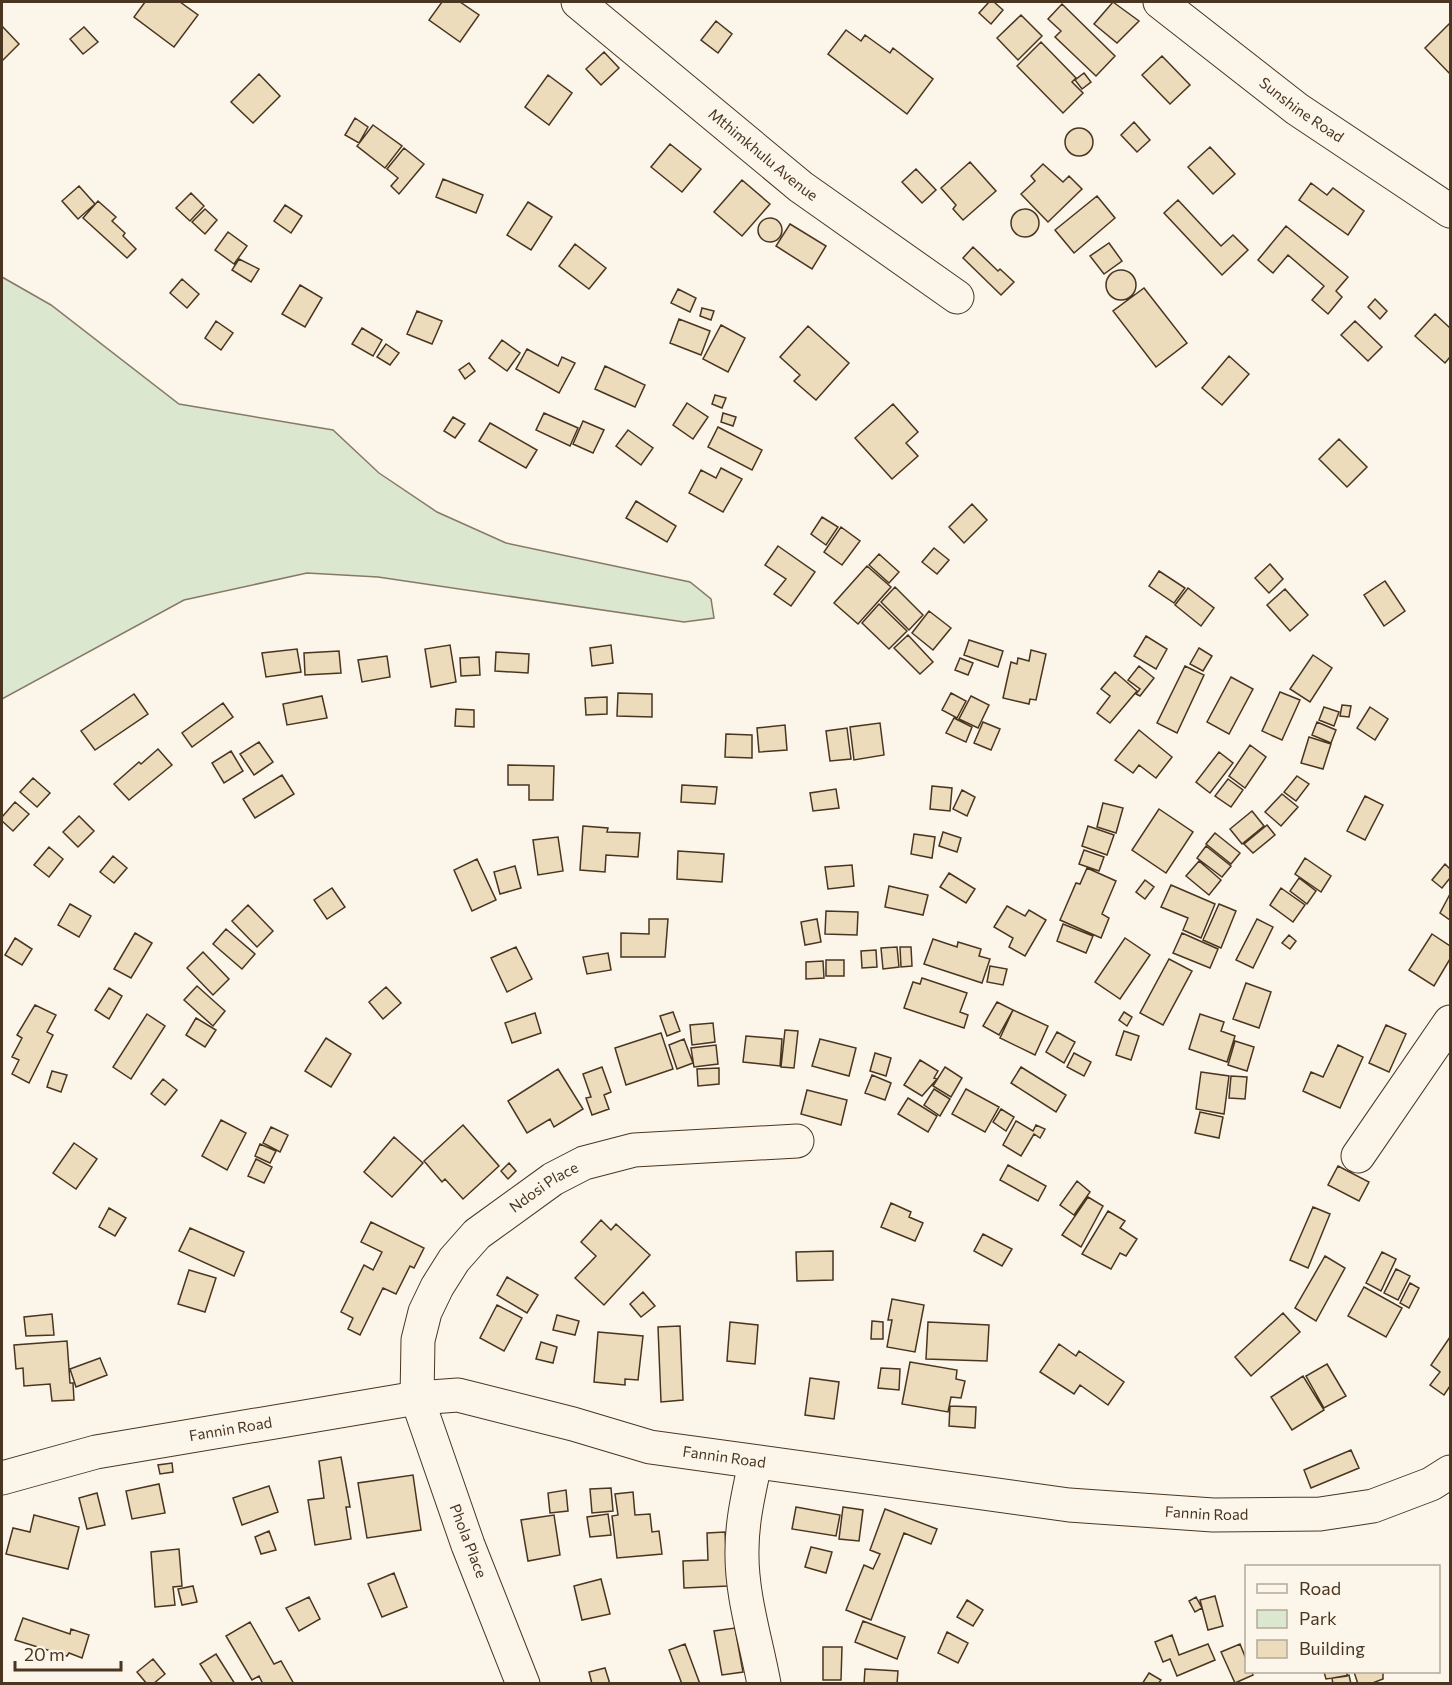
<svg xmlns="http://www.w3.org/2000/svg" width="1452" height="1685" viewBox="0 0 1452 1685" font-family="Commissioner,sans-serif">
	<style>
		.green { fill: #dce7d0; stroke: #887966; stroke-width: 1.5 }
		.building { fill: #ecdcbc; stroke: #4a3520; stroke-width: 1.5 }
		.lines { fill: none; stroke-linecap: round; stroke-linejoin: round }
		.minor-casing { stroke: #4a3520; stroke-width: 35 }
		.minor { stroke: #fbf6e9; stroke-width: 33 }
		.labels { text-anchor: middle; stroke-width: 4.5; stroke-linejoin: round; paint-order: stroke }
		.street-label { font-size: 15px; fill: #4a3520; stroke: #fbf6e9 }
	</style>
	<rect width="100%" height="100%" fill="#fbf6e9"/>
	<path class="green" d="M2,277L51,305L179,404L333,430L379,473L437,512L506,543L690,582L711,599L714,618L684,622L378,577L307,573L184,600L2,699Z"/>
	<path class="building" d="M145,2H180L198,15L174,47L134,17Z
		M442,2H460L479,15L460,42L429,20Z
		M989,2H994L1003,10L991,24L979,13Z
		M1113,2L1139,21L1117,43L1094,24Z
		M1062,4L1115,56L1096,76L1055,37L1061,31L1048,19Z
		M1021,15L1042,36L1018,60L997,38Z
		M716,21L732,34L718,53L701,40Z
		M1450,23V74L1425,48Z
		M2,26L19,44L2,61Z
		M84,27L98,42L83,54L70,39Z
		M846,30L861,41L865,35L890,53L893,48L933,79L907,114L828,54Z
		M1041,42L1076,78L1072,82L1083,93L1063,113L1017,66Z
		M604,52L619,68L601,85L586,69Z
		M1162,56L1190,85L1170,104L1142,75Z
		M1084,73L1091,82L1082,89L1075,80Z
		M259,74L280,96L253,123L231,102Z
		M548,75L572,93L549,125L525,107Z
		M355,118L368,127L359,143L345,135Z
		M1134,122L1150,140L1137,152L1121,135Z
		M373,125L402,146L385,168L357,146Z
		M1065 142a14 14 0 1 1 28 0a14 14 0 1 1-28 0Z
		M670,144L701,169L682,192L651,167Z
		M1210,147L1235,174L1213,194L1188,167Z
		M404,148L424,164L399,194L391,186L398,178L387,169Z
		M970,162L996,191L963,220L953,209L956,205L941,188Z
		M1043,164L1063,182L1069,176L1082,189L1048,222L1021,194L1035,181L1031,176Z
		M916,169L936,190L922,203L902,182Z
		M443,179L483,195L476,213L436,197Z
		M742,180L770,204L742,236L714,212Z
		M1311,183L1327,195L1333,188L1364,211L1348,235L1299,200Z
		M79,186L95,204L78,219L62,201Z
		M191,193L204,206L190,221L176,208Z
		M1097,196L1115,218L1074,253L1055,230Z
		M1178,200L1221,246L1233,235L1248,250L1222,275L1164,213Z
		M98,201L116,217L112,221L125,233L123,236L136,249L127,258L83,218Z
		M528,202L552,217L531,250L507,235Z
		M285,205L302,216L291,233L274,221Z
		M205,209L217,220L205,234L192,222Z
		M1011 223a14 14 0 1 1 28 0a14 14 0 1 1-28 0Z
		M758 230a12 12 0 1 1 24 0a12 12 0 1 1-24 0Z
		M790,224L826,246L812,269L776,246Z
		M1286,226L1348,277L1336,291L1342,297L1328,314L1312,300L1324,286L1288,255L1273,273L1258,260Z
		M228,232L247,246L234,264L215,250Z
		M1109,243L1122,261L1104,274L1090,256Z
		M575,244L606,268L589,289L559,266Z
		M973,247L998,271L1000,269L1014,282L1001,295L963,258Z
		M239,259L259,269L251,282L232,270Z
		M1106 285a15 15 0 1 1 30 0a15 15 0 1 1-30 0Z
		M182,279L199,294L187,308L170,293Z
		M300,285L322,298L305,327L282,314Z
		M1144,288L1187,343L1156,367L1113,311Z
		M678,289L696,298L690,312L671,303Z
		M1375,299L1387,311L1380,319L1368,307Z
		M702,308L714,311L711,320L700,316Z
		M417,311L442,321L432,344L407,334Z
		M1435,314L1450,328V357L1445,363L1415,336Z
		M679,319L710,331L701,355L670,343Z
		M216,321L233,333L221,350L205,338Z
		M1355,321L1382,347L1368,361L1341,335Z
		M721,325L745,338L728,372L703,359Z
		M808,326L849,363L816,400L794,381L800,375L780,357Z
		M362,328L382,340L373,356L352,344Z
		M502,340L520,353L507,371L489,358Z
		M386,344L399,353L390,365L377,357Z
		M527,349L558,366L562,357L575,363L559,393L516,369Z
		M1229,356L1249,374L1222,405L1202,388Z
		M469,363L475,371L465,379L459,370Z
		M605,366L645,385L635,407L595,389Z
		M715,395L726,398L722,408L712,404Z
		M687,403L708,417L693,439L673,425Z
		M893,404L918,432L906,443L918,456L892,479L855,438Z
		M544,413L578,428L570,446L536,430Z
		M723,413L736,417L733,426L721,422Z
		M453,417L465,424L455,438L444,431Z
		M583,421L604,430L593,453L573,444Z
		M490,423L537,450L526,468L479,441Z
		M718,427L762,450L752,470L708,447Z
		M628,430L653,448L641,465L616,446Z
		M1339,439L1367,467L1347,487L1319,459Z
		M721,468L742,479L723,512L689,493L701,470L716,478Z
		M636,501L676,526L667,542L626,518Z
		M972,504L987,520L964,543L949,527Z
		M822,517L838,527L826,545L811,534Z
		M841,527L860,541L842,565L824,552Z
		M778,546L815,572L791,606L774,594L786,579L765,565Z
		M934,548L949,560L937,574L922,562Z
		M879,554L899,572L889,583L869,565Z
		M1270,564L1283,579L1269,593L1255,578Z
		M867,566L891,587L858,624L834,603Z
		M1159,571L1185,588L1174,603L1149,586Z
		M1385,581L1405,611L1384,626L1364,595Z
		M895,587L923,615L909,630L881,602Z
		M1188,588L1214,608L1201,626L1175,605Z
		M1285,589L1308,615L1290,631L1267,605Z
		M879,604L907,631L889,649L862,623Z
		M929,611L951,628L933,650L912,633Z
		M908,635L933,662L920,674L894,648Z
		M1146,636L1167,649L1156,669L1134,656Z
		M969,640L1003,651L998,667L964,655Z
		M450,645L456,682L431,687L425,649Z
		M611,645L613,663L592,666L590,648Z
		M1199,648L1212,656L1203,671L1190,664Z
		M297,649L301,672L266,677L262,653Z
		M1031,650L1046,654L1036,700L1030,699L1029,704L1003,698L1011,662L1017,664L1018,658L1029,661Z
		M339,651L341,673L305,675L304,653Z
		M496,652L529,654L528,673L495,671Z
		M1313,655L1332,668L1310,702L1290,689Z
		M387,656L390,677L362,682L358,660Z
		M479,657L480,675L461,676L460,658Z
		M960,658L973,663L968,675L955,670Z
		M1139,666L1154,678L1140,696L1136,694L1140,689L1128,680Z
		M1185,666L1204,675L1177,733L1157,723Z
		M1115,672L1137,691L1110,723L1097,713L1110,696L1101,689Z
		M1231,677L1253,689L1229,734L1207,722Z
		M1280,692L1300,700L1282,740L1262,731Z
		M618,693L652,694V717L617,716Z
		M951,693L966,701L957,718L942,710Z
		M134,694L148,714L95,750L81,731Z
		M322,696L327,718L287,725L283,704Z
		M971,696L989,705L978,728L959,719Z
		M607,697V714L586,715L585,698Z
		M223,703L233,717L192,747L182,733Z
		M1342,705L1351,706L1349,717L1340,716Z
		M1324,707L1339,712L1334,726L1319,720Z
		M1370,707L1388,719L1375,740L1357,728Z
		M456,709L474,710V727L455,726Z
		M954,718L972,727L966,742L946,733Z
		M983,722L1000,729L991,750L974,743Z
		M1317,722L1336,730L1331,743L1312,735Z
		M880,723L884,755L854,760L850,727Z
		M785,725L787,750L759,752L757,728Z
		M847,728L851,759L830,761L826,731Z
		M1139,730L1172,757L1156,778L1139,765L1133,773L1115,760Z
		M726,734L752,735V758L725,757Z
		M1309,737L1331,744L1323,769L1301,763Z
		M259,742L273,762L254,775L240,754Z
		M1250,745L1266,757L1245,788L1229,776Z
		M158,749L172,765L129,800L114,784L139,762L141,764Z
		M231,751L243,771L224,783L212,763Z
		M1219,752L1233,763L1210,793L1196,782Z
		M508,765L554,766L553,800H529V785H508Z
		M282,775L294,794L255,818L243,799Z
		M1297,776L1309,784L1296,801L1284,792Z
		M33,778L50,793L37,807L20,792Z
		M1228,779L1243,790L1231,807L1215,796Z
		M682,785L717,787L715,804L681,802Z
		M932,786L952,788L950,811L930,809Z
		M836,789L839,808L813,811L810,793Z
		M962,790L975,797L967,816L953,809Z
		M1282,794L1298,807L1281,826L1265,812Z
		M1365,796L1383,805L1365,840L1347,831Z
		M15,802L29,814L13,831L2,821V817Z
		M1103,803L1123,808L1116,833L1097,827Z
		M1159,809L1193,832L1166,873L1132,850Z
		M1252,811L1264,826L1242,844L1230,829Z
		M79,816L94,831L78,847L63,832Z
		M1267,825L1275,835L1253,853L1244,844Z
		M583,826L608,828L607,832L640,833L638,857L606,855L605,872L580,870Z
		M1088,826L1114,835L1107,855L1082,846Z
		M943,832L961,838L957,852L939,846Z
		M1215,833L1240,853L1231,864L1206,844Z
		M914,834L935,837L932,858L911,854Z
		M558,837L563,871L538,875L533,840Z
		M1206,846L1231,866L1222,877L1197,858Z
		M49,847L63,859L49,877L34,865Z
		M1084,850L1104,857L1099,871L1079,864Z
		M678,851L724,854L722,882L677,879Z
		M113,856L127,868L114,883L100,872Z
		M1305,858L1331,876L1321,892L1295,874Z
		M477,859L496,900L472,911L454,870Z
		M1199,861L1221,880L1209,895L1186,876Z
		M1445,864L1450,869V878L1442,888L1432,880Z
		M852,865L854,886L828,889L825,867Z
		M515,866L521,888L500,894L494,872Z
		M1087,868L1116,881L1102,914L1109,918L1101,938L1060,920L1076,883L1080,884Z
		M949,873L975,889L966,903L940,887Z
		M1299,878L1316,891L1307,904L1290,891Z
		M1145,880L1154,887L1145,899L1136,892Z
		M1171,885L1215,904L1201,938L1183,930L1188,918L1161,907Z
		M889,886L928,895L923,915L885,907Z
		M332,888L345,907L327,919L314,900Z
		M1281,888L1305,905L1293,922L1270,905Z
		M1450,894V920L1440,913Z
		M70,904L91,916L79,937L58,925Z
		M1219,904L1236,911L1221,948L1203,940Z
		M248,905L273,931L257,947L232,921Z
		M1007,906L1025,916L1029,910L1046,920L1025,956L1009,947L1013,938L994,927Z
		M826,911L858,912L857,935L825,934Z
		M649,919H668L665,957H621V933L649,934Z
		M817,919L821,942L805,945L801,922Z
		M1257,919L1273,927L1253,968L1236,960Z
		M1063,924L1093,936L1086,953L1057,941Z
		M226,929L255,954L242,969L213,944Z
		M135,933L152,943L131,978L114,969Z
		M1182,933L1218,949L1210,968L1173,953Z
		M1432,934L1450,946V959L1434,986L1409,970Z
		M1289,935L1296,941L1290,949L1282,943Z
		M15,938L32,949L22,965L5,955Z
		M1125,938L1150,955L1120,999L1095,982Z
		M933,939L957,947L958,942L981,949L979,956L990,959L982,983L924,964Z
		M516,947L532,979L507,992L491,958Z
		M897,947L899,967L883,969L881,948Z
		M900,947H911L912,966L901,967Z
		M876,950L877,967L862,968L861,951Z
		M203,952L229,979L213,995L187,968Z
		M608,953L611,970L587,974L583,957Z
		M1169,959L1192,971L1163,1025L1140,1013Z
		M826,960H844V976H826Z
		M823,961L824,978L806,979V962Z
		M990,966L1007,969L1003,985L987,982Z
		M922,978L967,993L960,1012L968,1015L964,1028L904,1008L913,982L920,984Z
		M1246,983L1271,992L1259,1028L1233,1019Z
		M197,986L225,1011L213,1026L184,1000Z
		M386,987L401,1003L383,1019L369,1002Z
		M109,988L122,996L109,1019L95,1010Z
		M997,1002L1013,1010L999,1035L983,1026Z
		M35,1005L56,1015L47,1032L53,1035L29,1083L12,1074L19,1060L12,1057L22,1038L17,1035Z
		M1013,1010L1048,1026L1035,1055L1000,1038Z
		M673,1012L680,1031L667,1036L660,1016Z
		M1124,1012L1132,1017L1127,1026L1119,1020Z
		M535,1013L541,1033L512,1043L505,1023Z
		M147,1014L165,1026L131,1079L113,1067Z
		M1200,1014L1224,1022L1221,1031L1235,1036L1227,1062L1189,1049Z
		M196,1018L216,1030L205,1047L186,1035Z
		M713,1023L715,1042L692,1045L690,1025Z
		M1386,1025L1406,1034L1389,1072L1369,1063Z
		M785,1030L798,1031L794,1068L781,1067Z
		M1124,1031L1139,1036L1131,1060L1116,1055Z
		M1057,1032L1075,1042L1064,1063L1046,1052Z
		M661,1033L673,1069L626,1085L615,1048Z
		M746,1036L782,1039L780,1066L743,1062Z
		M326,1038L351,1054L331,1087L305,1071Z
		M684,1039L693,1063L677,1069L669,1045Z
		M820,1039L856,1048L849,1076L812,1066Z
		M1235,1041L1254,1047L1247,1071L1228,1065Z
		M716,1045L718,1064L694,1067L691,1048Z
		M1338,1045L1363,1057L1340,1108L1303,1091L1311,1072L1323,1077Z
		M875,1053L891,1058L886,1076L870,1071Z
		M1074,1053L1091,1062L1084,1076L1067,1067Z
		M920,1060L938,1071L934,1078L937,1079L922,1096L904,1085Z
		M602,1067L611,1092L604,1095L609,1109L592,1115L586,1098L591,1097L583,1074Z
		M945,1067L962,1078L951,1097L933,1086Z
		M1021,1067L1066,1095L1056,1112L1011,1083Z
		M719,1068V1084L698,1086L697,1069Z
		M558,1069L583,1109L554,1127L550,1119L527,1133L508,1101Z
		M52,1071L67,1075L61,1092L47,1087Z
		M1201,1072L1229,1076L1224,1114L1196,1109Z
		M872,1075L891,1083L885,1100L865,1093Z
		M1231,1076L1247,1077L1245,1099L1229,1098Z
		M163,1079L177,1090L165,1105L151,1094Z
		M934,1089L950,1099L940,1116L924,1105Z
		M966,1089L999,1107L985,1132L952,1114Z
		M807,1090L847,1100L841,1125L801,1114Z
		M908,1098L937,1116L928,1132L898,1114Z
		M1001,1109L1014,1117L1006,1131L993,1122Z
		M1200,1112L1223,1117L1219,1138L1195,1133Z
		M221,1120L246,1133L227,1170L202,1156Z
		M1016,1121L1033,1131L1036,1125L1045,1129L1040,1138L1034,1134L1021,1156L1003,1145Z
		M463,1125L499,1166L463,1199L445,1179L442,1182L424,1161Z
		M271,1127L288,1135L280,1152L263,1143Z
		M394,1137L423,1163L392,1197L364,1172Z
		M74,1143L97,1159L76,1189L53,1173Z
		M260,1144L276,1151L270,1163L255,1156Z
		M256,1159L272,1167L264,1183L248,1176Z
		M509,1163L516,1171L508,1179L501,1171Z
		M1008,1165L1046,1186L1038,1201L1000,1180Z
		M1338,1166L1369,1182L1359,1201L1328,1185Z
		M1077,1181L1090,1192L1074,1215L1060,1205Z
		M1088,1197L1103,1206L1081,1247L1062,1235Z
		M891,1203L911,1212L909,1217L923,1223L915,1241L881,1227Z
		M1313,1207L1330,1214L1308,1268L1290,1260Z
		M109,1208L126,1218L115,1236L99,1227Z
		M1108,1211L1125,1221L1120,1228L1137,1239L1126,1256L1120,1253L1111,1269L1082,1254Z
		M601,1220L611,1230L616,1224L650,1255L604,1305L575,1278L596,1256L581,1242Z
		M371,1222L424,1248L414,1268L410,1266L396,1294L383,1288L360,1335L348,1329L353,1318L341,1312L364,1265L373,1270L382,1252L361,1242Z
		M190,1228L244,1252L234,1276L179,1251Z
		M983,1234L1012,1249L1002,1266L974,1251Z
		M833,1251V1280L797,1281L796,1252Z
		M1382,1252L1396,1259L1381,1291L1366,1283Z
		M1325,1256L1345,1268L1316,1321L1295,1308Z
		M1396,1269L1410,1276L1398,1300L1384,1293Z
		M189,1270L216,1278L205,1312L178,1304Z
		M507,1277L538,1295L527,1313L497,1295Z
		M1410,1283L1419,1288L1409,1308L1400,1303Z
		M1364,1287L1402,1308L1386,1337L1348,1316Z
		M643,1292L655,1306L641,1317L630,1304Z
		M892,1299L924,1305L915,1352L887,1347L892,1320H888Z
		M497,1305L522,1318L504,1351L480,1338Z
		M1283,1313L1300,1332L1251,1376L1235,1357Z
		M52,1314L54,1335L26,1336L24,1317Z
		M557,1315L579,1321L575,1335L553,1330Z
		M872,1321L883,1322V1339H871Z
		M730,1322L758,1325L755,1364L727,1361Z
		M928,1322L989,1325L987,1361L926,1359Z
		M680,1326L683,1400L661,1402L658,1327Z
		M598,1332L643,1336L638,1380L625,1379V1385L594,1382Z
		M1450,1337V1386L1444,1395L1430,1385L1440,1372L1431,1365Z
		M67,1341L70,1383H73L74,1400L52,1401L50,1384L24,1386L23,1368L16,1369L14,1345Z
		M541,1342L557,1347L553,1363L536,1359Z
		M1059,1344L1076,1356L1079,1351L1124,1382L1108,1405L1080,1385L1074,1394L1040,1372Z
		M100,1358L107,1375L76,1387L70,1369Z
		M910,1362L957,1370L956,1379L965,1381L961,1398L951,1397L948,1412L902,1404Z
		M1327,1364L1346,1396L1324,1408L1306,1376Z
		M881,1368L900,1369L899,1390L878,1388Z
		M1303,1376L1324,1410L1292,1430L1271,1397Z
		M810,1378L839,1382L834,1419L805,1415Z
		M950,1406L976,1407L975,1428L949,1426Z
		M1351,1450L1359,1468L1311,1488L1304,1470Z
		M341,1457L350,1507H346L351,1539L315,1545L308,1500L324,1498L319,1461Z
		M172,1463L173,1472L160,1474L158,1465Z
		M413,1475L421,1530L367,1538L358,1483Z
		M159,1484L165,1513L132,1519L126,1491Z
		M269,1486L278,1512L242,1525L233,1498Z
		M611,1488L613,1511L592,1513L590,1489Z
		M566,1490L568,1511L550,1513L548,1493Z
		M633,1492L635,1515L650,1514L652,1532L659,1531L662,1554L617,1558L612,1516L618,1515L615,1494Z
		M97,1493L105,1525L87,1529L79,1498Z
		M796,1507L840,1515L836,1536L792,1529Z
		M843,1507L863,1510L859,1541L839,1539Z
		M885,1509L937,1529L931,1544L904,1533L871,1620L846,1610L864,1565L873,1569L880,1554L870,1550Z
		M608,1514L611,1535L590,1537L587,1517Z
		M34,1515L79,1527L68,1569L6,1554L13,1528L30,1532Z
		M554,1515L560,1555L528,1561L521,1520Z
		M269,1531L276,1550L261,1554L255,1537Z
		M725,1532L728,1586L684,1588L683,1561L708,1560L707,1533Z
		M811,1547L832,1552L826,1573L805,1567Z
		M179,1549L182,1586L173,1587L175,1605L155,1607L151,1552Z
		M394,1573L407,1607L382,1617L368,1584Z
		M601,1579L610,1614L582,1620L574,1586Z
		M193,1586L197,1602L182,1605L178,1589Z
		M1215,1596L1223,1626L1208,1630L1200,1600Z
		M309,1597L320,1619L299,1631L286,1608Z
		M1196,1597L1202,1608L1195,1612L1189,1601Z
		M967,1600L983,1610L973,1626L957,1617Z
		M23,1618L70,1634L71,1629L89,1635L82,1658L69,1653L67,1656L15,1640Z
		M863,1621L905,1637L897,1659L855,1642Z
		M250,1622L274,1664L281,1661L294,1684H263L259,1676L252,1680L226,1636Z
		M735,1628L743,1672L722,1675L714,1631Z
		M947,1632L968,1643L958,1663L938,1653Z
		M1172,1635L1179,1655L1208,1644L1215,1660L1177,1676L1170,1659L1163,1662L1155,1642Z
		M685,1644L700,1684H682L669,1650Z
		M1240,1644L1246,1659V1672H1252L1253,1675L1235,1683L1221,1652Z
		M823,1647H842L841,1680H823Z
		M216,1654L235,1684H213L200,1664Z
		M153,1659L165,1674L153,1684H147L137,1672Z
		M605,1668L610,1684H592L589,1672Z
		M865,1669L898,1671L897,1684H864Z
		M1324,1672H1347V1676L1326,1679Z
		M1354,1672H1383V1679L1370,1684H1358Z
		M1149,1673L1161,1680L1158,1684H1142Z
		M1349,1675L1351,1684H1333L1332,1678Z"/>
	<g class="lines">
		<defs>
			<g id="minor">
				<path id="s1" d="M578,2L801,187L957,297"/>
				<path id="s2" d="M1160,2L1297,109L1450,211"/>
				<path d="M1358,1156L1450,1022"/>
				<path d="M755,1463C749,1492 742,1520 742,1550C741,1595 756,1640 764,1684"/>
				<path id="s3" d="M2,1478L96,1452L417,1398L458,1395L573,1424L650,1447L1069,1505L1213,1515L1320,1514L1373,1506L1431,1484L1450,1472"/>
				<path id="s4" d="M523,1684L468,1545L417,1398L418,1340L425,1312L437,1287L454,1260L477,1234L553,1179L584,1163L634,1150L797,1141"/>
			</g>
		</defs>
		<use href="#minor" class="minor-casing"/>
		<use href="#minor" class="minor"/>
	</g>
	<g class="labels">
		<g class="street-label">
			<text dy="5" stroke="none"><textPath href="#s2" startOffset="178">Sunshine Road</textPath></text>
			<text dy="5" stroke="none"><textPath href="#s1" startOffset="240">Mthimkhulu Avenue</textPath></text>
			<text dy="5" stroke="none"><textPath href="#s4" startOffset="568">Ndosi Place</textPath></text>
			<text dy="5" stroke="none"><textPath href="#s3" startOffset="234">Fannin Road</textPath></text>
			<text dy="5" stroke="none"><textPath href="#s3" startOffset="738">Fannin Road</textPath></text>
			<text dy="5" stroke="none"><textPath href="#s3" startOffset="1224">Fannin Road</textPath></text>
			<text transform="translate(468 1541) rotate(69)" y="5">Phola Place</text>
		</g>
	</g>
	<rect width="1452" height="1685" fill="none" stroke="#4a3520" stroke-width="6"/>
	<rect x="1245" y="1565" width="195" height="108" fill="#fbf6e9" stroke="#b4a999" stroke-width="1.5"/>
	<rect x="1257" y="1584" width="30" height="9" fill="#fbf6e9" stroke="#b4a999" stroke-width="1.5"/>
	<text x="1299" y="1595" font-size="18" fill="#4a3520">Road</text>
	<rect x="1257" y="1610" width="30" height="18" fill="#dce7d0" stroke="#b4a999" stroke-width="1.5"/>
	<text x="1299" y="1625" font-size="18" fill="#4a3520">Park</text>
	<rect x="1257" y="1640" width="30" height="18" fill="#ecdcbc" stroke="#b4a999" stroke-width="1.5"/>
	<text x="1299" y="1655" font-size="18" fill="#4a3520">Building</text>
	<path d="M15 1661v9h106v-9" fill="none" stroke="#4a3520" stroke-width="3"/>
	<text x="24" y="1661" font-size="18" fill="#4a3520" stroke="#fbf6e9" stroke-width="4.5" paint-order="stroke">20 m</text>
</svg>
